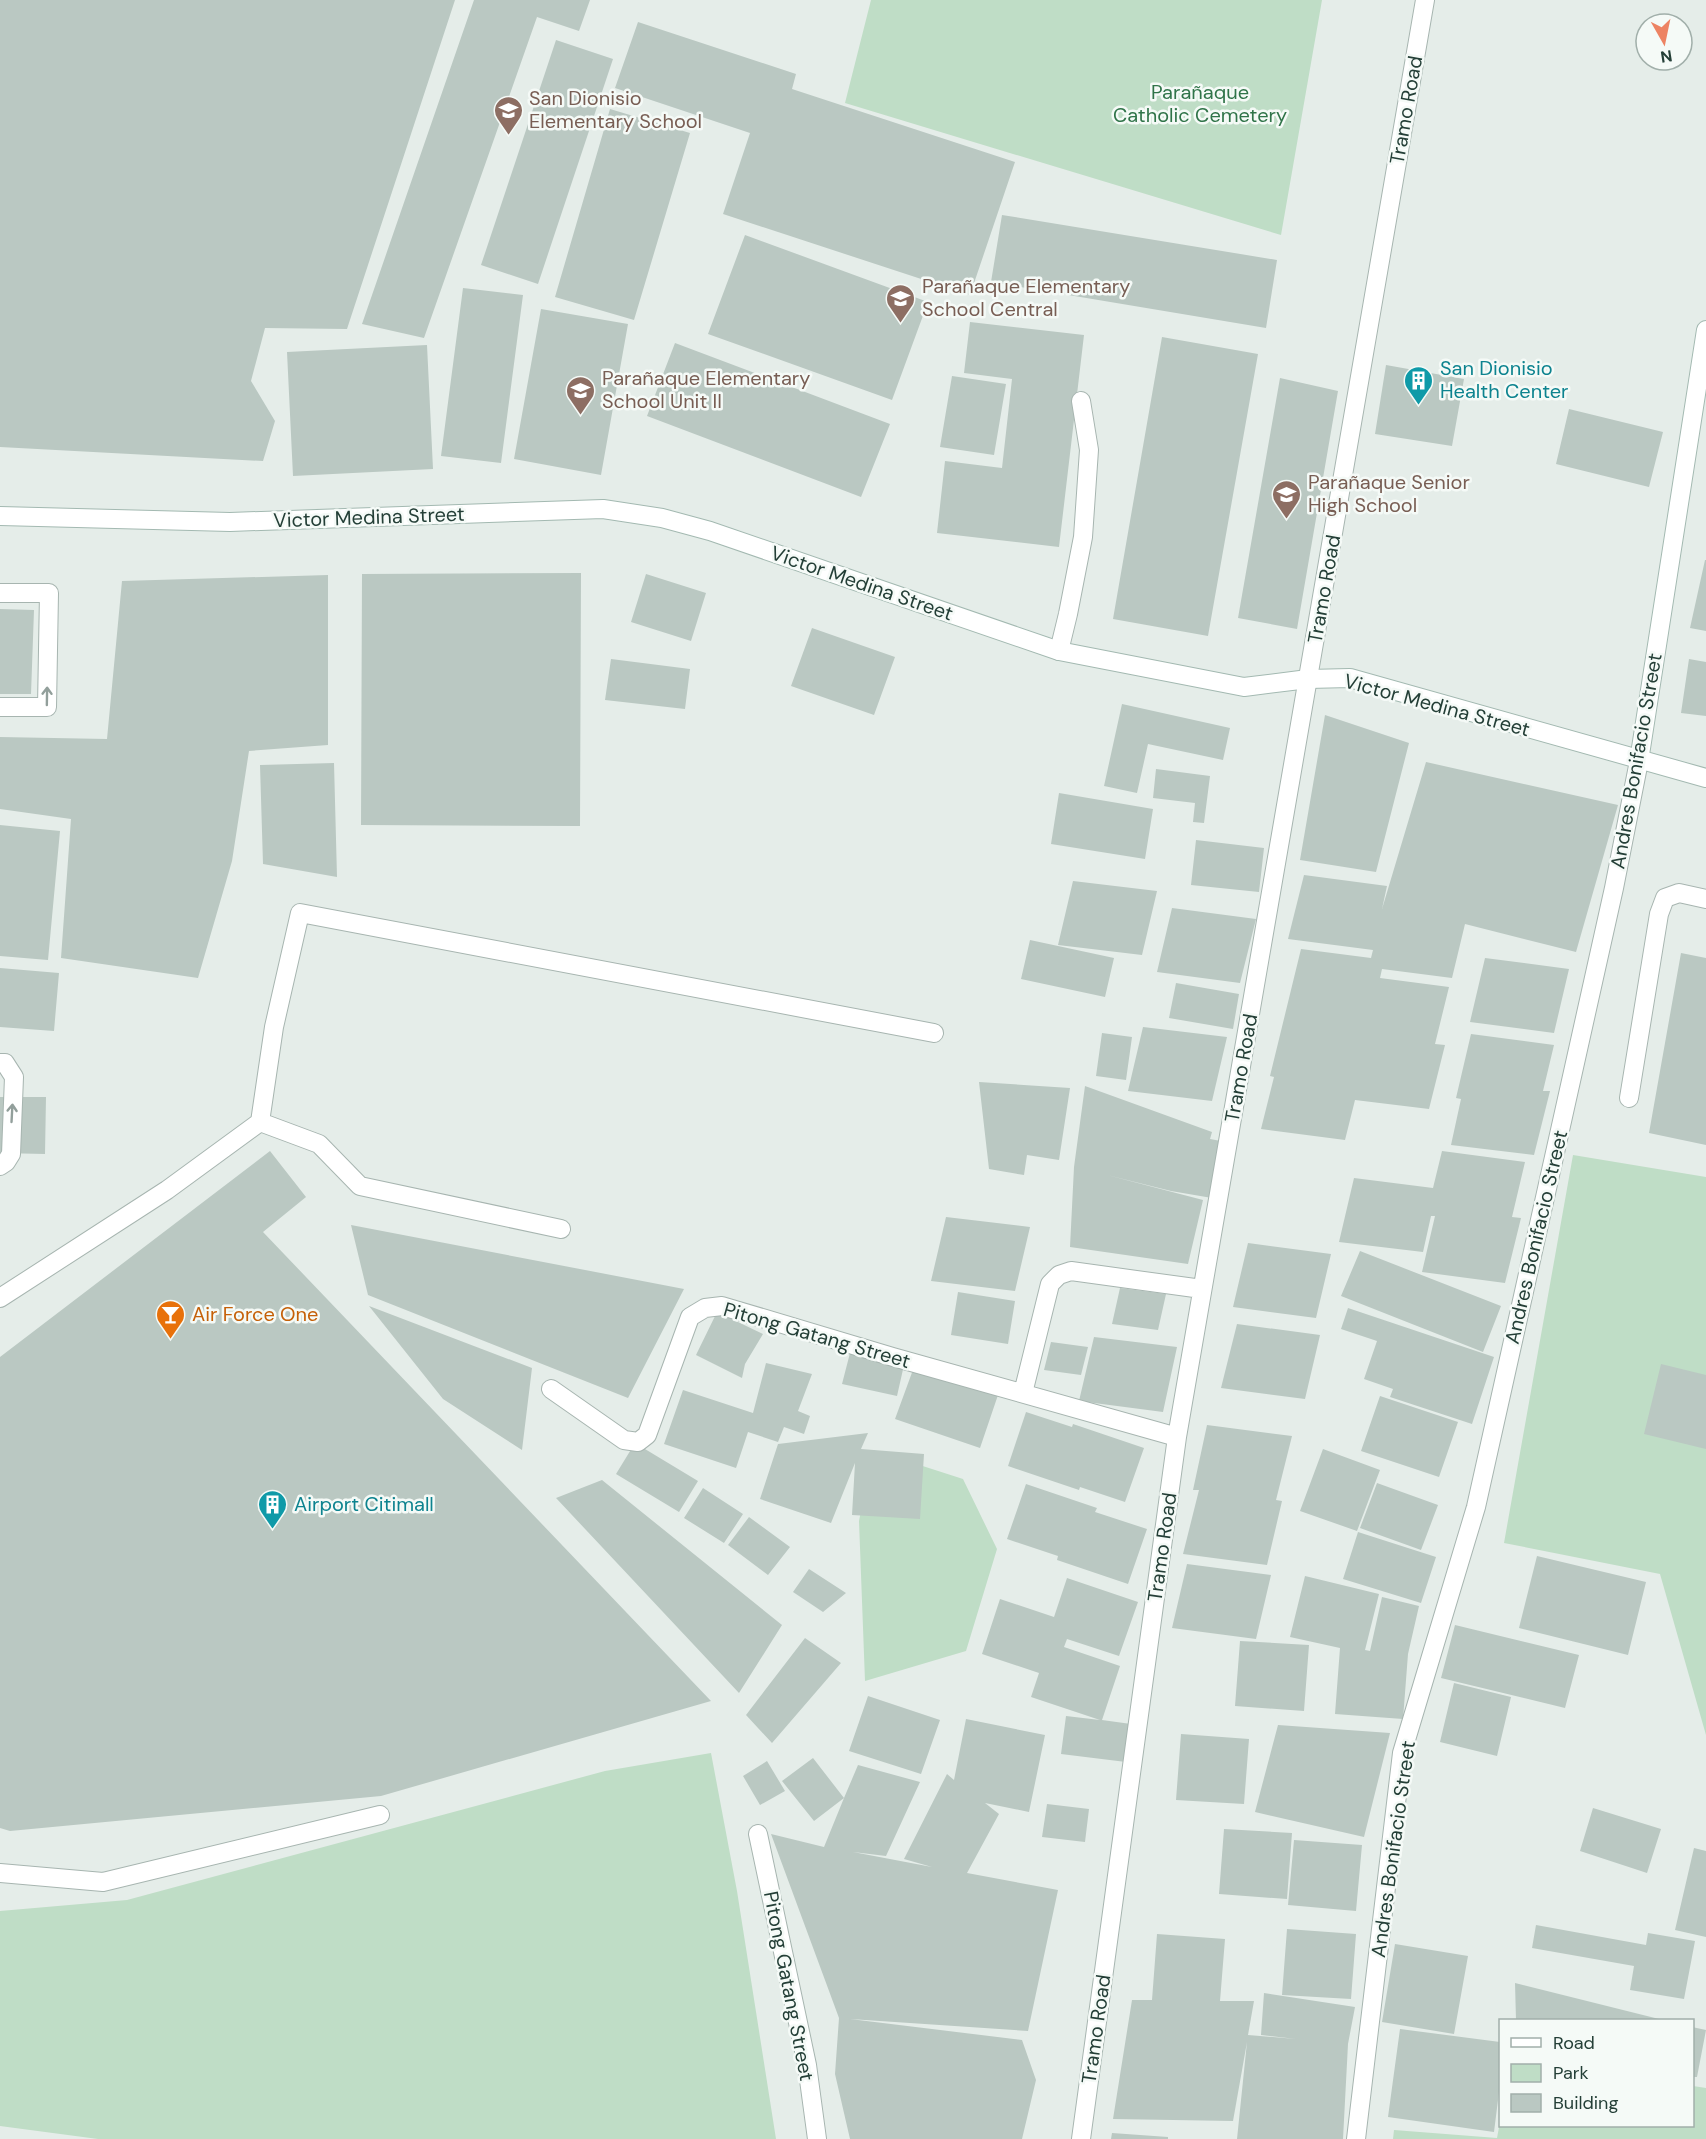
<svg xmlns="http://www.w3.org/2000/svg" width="1706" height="2139" viewBox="0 0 1706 2139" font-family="'DM Sans',sans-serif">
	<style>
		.green { fill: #bfddc6 }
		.building { fill: #bac8c2 }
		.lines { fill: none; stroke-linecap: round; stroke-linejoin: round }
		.lane-casing { stroke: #a7b5b0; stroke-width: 20 }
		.street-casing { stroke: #a7b5b0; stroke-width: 20 }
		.secondary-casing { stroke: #a3b9b1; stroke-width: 20 }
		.lane { stroke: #fff; stroke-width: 18 }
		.street { stroke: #fff; stroke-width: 18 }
		.secondary { stroke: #fff; stroke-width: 18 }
		.oneway { stroke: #929f9b }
		.labels { text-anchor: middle; stroke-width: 5; stroke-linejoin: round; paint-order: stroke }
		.park-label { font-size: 20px; fill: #307449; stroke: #f5faf7 }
		.education-label { font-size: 20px; fill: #785e54; stroke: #f5faf7; text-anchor: start }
		.street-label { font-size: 20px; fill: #243f37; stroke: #f5faf7 }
		.culture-label { font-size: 20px; fill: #0d838f; stroke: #f5faf7; text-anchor: start }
		.food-label { font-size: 20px; fill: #c56008; stroke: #f5faf7; text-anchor: start }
	</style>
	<rect width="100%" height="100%" fill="#e5ede9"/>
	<path class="green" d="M871,0H1322L1281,235L845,103Z
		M1573,1155L1706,1177V1735L1660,1574L1504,1543Z
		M873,1450L963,1479L997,1549L966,1651L865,1681L859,1521Z
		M711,1753L737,1891L776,2139H98L0,2126V1911L127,1900L605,1771Z
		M1693,2086L1706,2088V2139H1393L1394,2130L1497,2138L1500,2122V2126H1692Z"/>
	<path class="building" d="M0,0H455L347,329L265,328L251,381L275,421L263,461L0,447Z
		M474,0H590L579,31L537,17L424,338L362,324Z
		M638,22L796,74L792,89L1015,162L970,295L723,214L750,133L615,88Z
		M556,40L613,59L538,284L481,265Z
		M610,109L690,133L634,320L555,297Z
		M1002,215L1277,260L1266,328L991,282Z
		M745,235L928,302L892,400L708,334Z
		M463,288L523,295L501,463L441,456Z
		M541,309L628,324L601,475L514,459Z
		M970,322L1084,335L1059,547L937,533L945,461L1002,468L1012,379L964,373Z
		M1162,337L1258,354L1208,636L1113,619Z
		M675,343L890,424L861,497L647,416Z
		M427,345L433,469L293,476L287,352Z
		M1386,365L1464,379L1452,446L1375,434Z
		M952,376L1006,384L994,455L940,447Z
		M1280,378L1338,391L1297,629L1238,618Z
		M1569,409L1663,432L1649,487L1556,464Z
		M1705,560H1706V631L1690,628Z
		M581,573L580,826L361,825L362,574Z
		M646,574L706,593L691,641L631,622Z
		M328,575V745L249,751L232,861L198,978L61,958L71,819L0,809V737L107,739L122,581Z
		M0,609L34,610L31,694H0Z
		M812,628L895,657L874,715L791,686Z
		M611,659L690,669L685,709L605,700Z
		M1689,659L1706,662V716L1681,713Z
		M1122,704L1230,728L1223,760L1148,744L1137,793L1104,786Z
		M1325,715L1409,743L1376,872L1300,860Z
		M1426,762L1618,805L1576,952L1465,924L1452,978L1382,969L1380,978L1449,987L1435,1044L1445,1045L1429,1109L1355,1100L1345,1140L1261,1129L1274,1077L1270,1076L1301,949L1371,958L1373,950L1288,939L1304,875L1387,886L1382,909Z
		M334,763L337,877L263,864L260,765Z
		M1156,769L1210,776L1204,823L1193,822L1195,803L1153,798Z
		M1059,793L1153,809L1145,859L1051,844Z
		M0,825L60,831L48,960L0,956Z
		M1196,840L1264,848L1259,892L1191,885Z
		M1073,881L1157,891L1142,955L1058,945Z
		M1172,908L1256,919L1240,983L1157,972Z
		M1030,940L1114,958L1105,997L1021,979Z
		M1681,953L1706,958V1145L1649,1133Z
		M1485,958L1569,969L1554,1033L1470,1022Z
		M0,968L59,973L54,1031L0,1027Z
		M1176,983L1239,994L1233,1029L1169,1018Z
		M1143,1027L1227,1037L1212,1101L1128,1091Z
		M1102,1033L1132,1037L1126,1080L1096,1076Z
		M1471,1034L1554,1045L1543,1091H1550L1534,1155L1451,1145L1461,1099L1456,1098Z
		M979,1082L1070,1088L1059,1160L1027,1155L1024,1175L989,1169Z
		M1085,1086L1212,1132L1210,1139L1221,1141L1212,1198L1171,1191L1107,1175L1203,1200L1188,1264L1070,1247L1074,1167Z
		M0,1097H46L45,1154L0,1153Z
		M270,1151L306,1197L263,1232L711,1701L381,1796L10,1831L0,1828V1357Z
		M1442,1151L1525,1162L1512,1217L1521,1218L1505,1283L1422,1272L1435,1216H1431L1423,1252L1339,1242L1354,1178L1433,1188Z
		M946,1217L1030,1227L1015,1291L931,1281Z
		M351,1225L684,1289L628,1398L368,1295Z
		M1248,1243L1331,1254L1316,1318L1233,1307Z
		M1360,1251L1501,1306L1483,1352L1341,1296Z
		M1120,1288L1166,1294L1158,1330L1112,1324Z
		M958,1292L1015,1301L1008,1344L951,1335Z
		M369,1306L532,1368L522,1450L443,1399Z
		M1348,1308L1494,1357L1472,1424L1390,1397L1393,1389L1364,1379L1377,1341L1341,1329Z
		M717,1312L763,1334L745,1364L742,1378L696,1355Z
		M1237,1324L1320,1335L1305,1399L1221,1388Z
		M1094,1337L1177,1347L1163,1412L1079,1401Z
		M1051,1342L1088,1347L1081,1375L1044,1370Z
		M850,1353L904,1365L897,1396L842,1384Z
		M766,1363L812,1374L798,1411L810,1416L804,1434L784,1427L778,1442L748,1432L736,1468L664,1444L683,1390L753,1413Z
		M1661,1364L1706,1375V1449L1644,1434Z
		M914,1367L998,1395L980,1448L895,1419Z
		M1380,1396L1458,1422L1439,1477L1361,1451Z
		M1026,1412L1072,1427L1073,1424L1144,1448L1125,1502L1080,1487L1079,1490L1008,1466Z
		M1207,1425L1292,1436L1276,1500L1282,1501L1267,1565L1183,1554L1199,1490H1193Z
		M868,1433L861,1449L924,1454L920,1519L852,1515L855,1463L831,1523L760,1499L778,1444Z
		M635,1443L698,1481L679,1512L616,1474Z
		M1323,1449L1380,1470L1357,1531L1300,1511Z
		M602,1480L782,1625L739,1693L556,1498Z
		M1377,1483L1438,1505L1421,1550L1360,1528Z
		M1026,1484L1097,1508L1095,1512L1147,1529L1128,1584L1057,1560L1058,1556L1007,1539Z
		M703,1488L743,1514L724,1543L684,1518Z
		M749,1517L790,1547L768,1575L728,1545Z
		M1358,1532L1436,1557L1421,1603L1343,1579Z
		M1537,1556L1646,1582L1628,1655L1519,1628Z
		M1187,1564L1271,1575L1256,1639L1172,1628Z
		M809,1569L846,1593L823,1612L793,1592Z
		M1305,1576L1379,1594L1365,1650L1370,1651L1382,1597L1419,1606L1408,1654L1403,1719L1335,1714L1340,1648L1290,1637Z
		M1067,1578L1138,1602L1119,1656L1067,1639L1064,1647L1120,1666L1102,1720L1131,1724L1126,1762L1061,1754L1066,1716L1100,1720L1031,1697L1039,1673L982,1654L1000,1599L1054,1617Z
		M1455,1625L1579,1655L1565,1708L1441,1678Z
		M805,1638L841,1663L772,1743L746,1715Z
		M1240,1641L1309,1645L1304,1711L1235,1706Z
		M1454,1683L1511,1697L1497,1756L1440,1742Z
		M868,1696L940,1720L921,1774L849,1751Z
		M966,1719L1045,1735L1029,1812L985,1803L999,1814L967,1873L1058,1890L1028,2031L850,2019L1022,2040L1036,2080L1022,2139H850L835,2074L839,2018L771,1834L824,1847L844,1798L814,1821L782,1781L813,1758L844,1798L858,1765L920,1782L886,1856L853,1852L932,1867L904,1859L947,1774L954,1780Z
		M1278,1725L1390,1733L1364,1837L1255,1812Z
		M1181,1734L1249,1739L1244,1804L1176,1800Z
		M767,1761L785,1791L760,1805L743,1776Z
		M1047,1804L1089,1809L1085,1842L1042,1837Z
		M1593,1808L1661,1829L1647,1873L1580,1851Z
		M1224,1829L1292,1833L1287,1899L1219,1894Z
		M1294,1840L1362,1845L1356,1911L1288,1905Z
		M1694,1848L1706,1851V1937L1675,1930Z
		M1536,1925L1646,1945L1648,1933L1695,1941L1684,1999L1630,1990L1634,1966L1532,1948Z
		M1287,1929L1356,1934L1351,1999L1282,1995Z
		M1157,1934L1225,1939L1220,2001H1254L1248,2035L1296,2039L1261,2035L1264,1993L1355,2007L1348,2044L1343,2139H1237L1247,2042L1233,2121L1113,2119L1132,2000H1152Z
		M1395,1944L1468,1956L1454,2034L1382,2022Z
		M1515,1983L1663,2020H1516Z
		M1692,2027L1706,2030L1697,2077H1692Z
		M1400,2029L1500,2042V2084L1494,2132L1388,2117Z
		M1112,2133L1168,2137V2139H1111Z"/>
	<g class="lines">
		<defs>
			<path id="lane" d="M0,593H49L47,707H0
				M1059,651L1068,614L1083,537L1089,450L1081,401
				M0,1063H5L14,1077L11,1154L6,1162L0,1166
				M1629,1098L1659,914L1665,898L1679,893L1706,899
				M260,1122L319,1144L360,1186L561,1229
				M0,1298L167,1190L260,1122L274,1027L300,913L934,1033
				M0,1873L103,1882L380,1815"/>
			<path id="street" d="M551,1389L624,1440L638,1442L647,1435L690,1317L705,1308L722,1306L893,1357L1177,1437
				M1023,1393L1050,1284L1059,1275L1071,1271L1202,1289
				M758,1834L807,2065L817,2139
				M1081,2139L1177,1437L1425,0
				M1356,2139L1402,1753L1476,1507L1614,888L1639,761"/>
			<path id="secondary" d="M0,516L230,522L603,509L662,518L710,531L1059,651L1244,687L1308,679L1350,678L1706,778
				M1639,761L1706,330"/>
		</defs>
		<use href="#lane" class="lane-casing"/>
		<use href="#street" class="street-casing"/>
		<use href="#secondary" class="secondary-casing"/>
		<use href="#lane" class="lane"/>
		<use href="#street" class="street"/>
		<use href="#secondary" class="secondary"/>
	</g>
	<defs><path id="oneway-shaft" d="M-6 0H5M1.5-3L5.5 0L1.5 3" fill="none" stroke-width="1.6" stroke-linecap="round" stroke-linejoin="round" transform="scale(1.5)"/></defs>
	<g class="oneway">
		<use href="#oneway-shaft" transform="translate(47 696) rotate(-89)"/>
		<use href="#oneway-shaft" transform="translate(12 1113) rotate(-87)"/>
	</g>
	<defs>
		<symbol id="school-pin" viewBox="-11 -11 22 30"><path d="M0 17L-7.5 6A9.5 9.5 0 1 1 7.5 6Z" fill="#8d6e63" stroke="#f5faf7"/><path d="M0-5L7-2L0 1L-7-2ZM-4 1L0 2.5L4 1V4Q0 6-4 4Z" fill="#fff"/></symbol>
		<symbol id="building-pin" viewBox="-11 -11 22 30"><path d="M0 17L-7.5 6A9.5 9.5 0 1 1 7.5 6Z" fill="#0f9aa8" stroke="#f5faf7"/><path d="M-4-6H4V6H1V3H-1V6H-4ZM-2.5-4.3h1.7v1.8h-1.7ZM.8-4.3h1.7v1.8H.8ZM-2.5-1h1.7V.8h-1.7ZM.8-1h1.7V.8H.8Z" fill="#fff"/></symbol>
		<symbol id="bar-pin" viewBox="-11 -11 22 30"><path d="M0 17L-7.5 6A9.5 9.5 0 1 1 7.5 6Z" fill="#e8710a" stroke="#f5faf7"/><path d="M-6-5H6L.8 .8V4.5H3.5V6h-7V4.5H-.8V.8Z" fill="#fff"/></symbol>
	</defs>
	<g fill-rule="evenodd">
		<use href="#school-pin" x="492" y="94" width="33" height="45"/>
		<use href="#school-pin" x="884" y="282" width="33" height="45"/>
		<use href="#building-pin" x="1402" y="364" width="33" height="45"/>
		<use href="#school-pin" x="564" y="374" width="33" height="45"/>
		<use href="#school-pin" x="1270" y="478" width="33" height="45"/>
		<use href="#bar-pin" x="154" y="1298" width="33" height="45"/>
		<use href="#building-pin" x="256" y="1488" width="33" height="45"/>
	</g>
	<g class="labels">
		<g class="park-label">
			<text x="1200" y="99">Parañaque<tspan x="1200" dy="23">Catholic Cemetery</tspan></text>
		</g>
		<g class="education-label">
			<text x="529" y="105">San Dionisio<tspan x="529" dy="23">Elementary School</tspan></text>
			<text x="922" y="293">Parañaque Elementary<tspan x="922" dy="23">School Central</tspan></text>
			<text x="602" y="385">Parañaque Elementary<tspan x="602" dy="23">School Unit II</tspan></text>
			<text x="1308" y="489">Parañaque Senior<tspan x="1308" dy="23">High School</tspan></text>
		</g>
		<g class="street-label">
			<text transform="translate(1406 110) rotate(-80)" y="7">Tramo Road</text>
			<text transform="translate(369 517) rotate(-2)" y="7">Victor Medina Street</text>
			<text transform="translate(862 583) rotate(19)" y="7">Victor Medina Street</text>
			<text transform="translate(1324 589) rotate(-80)" y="7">Tramo Road</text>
			<text transform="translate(1437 705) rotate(15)" y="7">Victor Medina Street</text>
			<text transform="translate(1636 761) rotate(-80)" y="7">Andres Bonifacio Street</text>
			<text transform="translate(1241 1068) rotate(-80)" y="7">Tramo Road</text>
			<text transform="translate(1536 1237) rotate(-77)" y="7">Andres Bonifacio Street</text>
			<text transform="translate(817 1335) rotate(16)" y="7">Pitong Gatang Street</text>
			<text transform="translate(1162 1547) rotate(-82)" y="7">Tramo Road</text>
			<text transform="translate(1393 1849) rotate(-82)" y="7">Andres Bonifacio Street</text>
			<text transform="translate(789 1986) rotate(79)" y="7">Pitong Gatang Street</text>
			<text transform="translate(1096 2029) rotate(-82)" y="7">Tramo Road</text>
		</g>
		<g class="culture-label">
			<text x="1440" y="375">San Dionisio<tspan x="1440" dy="23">Health Center</tspan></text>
			<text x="294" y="1511">Airport Citimall</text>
		</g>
		<g class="food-label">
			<text x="192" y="1321">Air Force One</text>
		</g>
	</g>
	<rect x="1499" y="2019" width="195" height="108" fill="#f5faf7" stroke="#a1afaa" stroke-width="1.5"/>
	<rect x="1511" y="2038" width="30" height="9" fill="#ffffff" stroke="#a1afaa" stroke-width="1.5"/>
	<text x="1553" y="2049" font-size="18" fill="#243f37">Road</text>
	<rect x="1511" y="2064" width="30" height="18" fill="#bfddc6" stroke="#a1afaa" stroke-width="1.5"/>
	<text x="1553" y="2079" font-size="18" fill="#243f37">Park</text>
	<rect x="1511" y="2094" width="30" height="18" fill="#bac8c2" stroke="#a1afaa" stroke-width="1.5"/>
	<text x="1553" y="2109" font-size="18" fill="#243f37">Building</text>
	<g transform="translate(1664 42) rotate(171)"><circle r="28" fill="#f5faf7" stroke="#a1afaa" stroke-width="1.5"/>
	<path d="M0-4.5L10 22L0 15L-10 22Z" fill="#ed8363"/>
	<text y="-9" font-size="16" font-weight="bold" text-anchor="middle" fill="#243f37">N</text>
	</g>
</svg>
